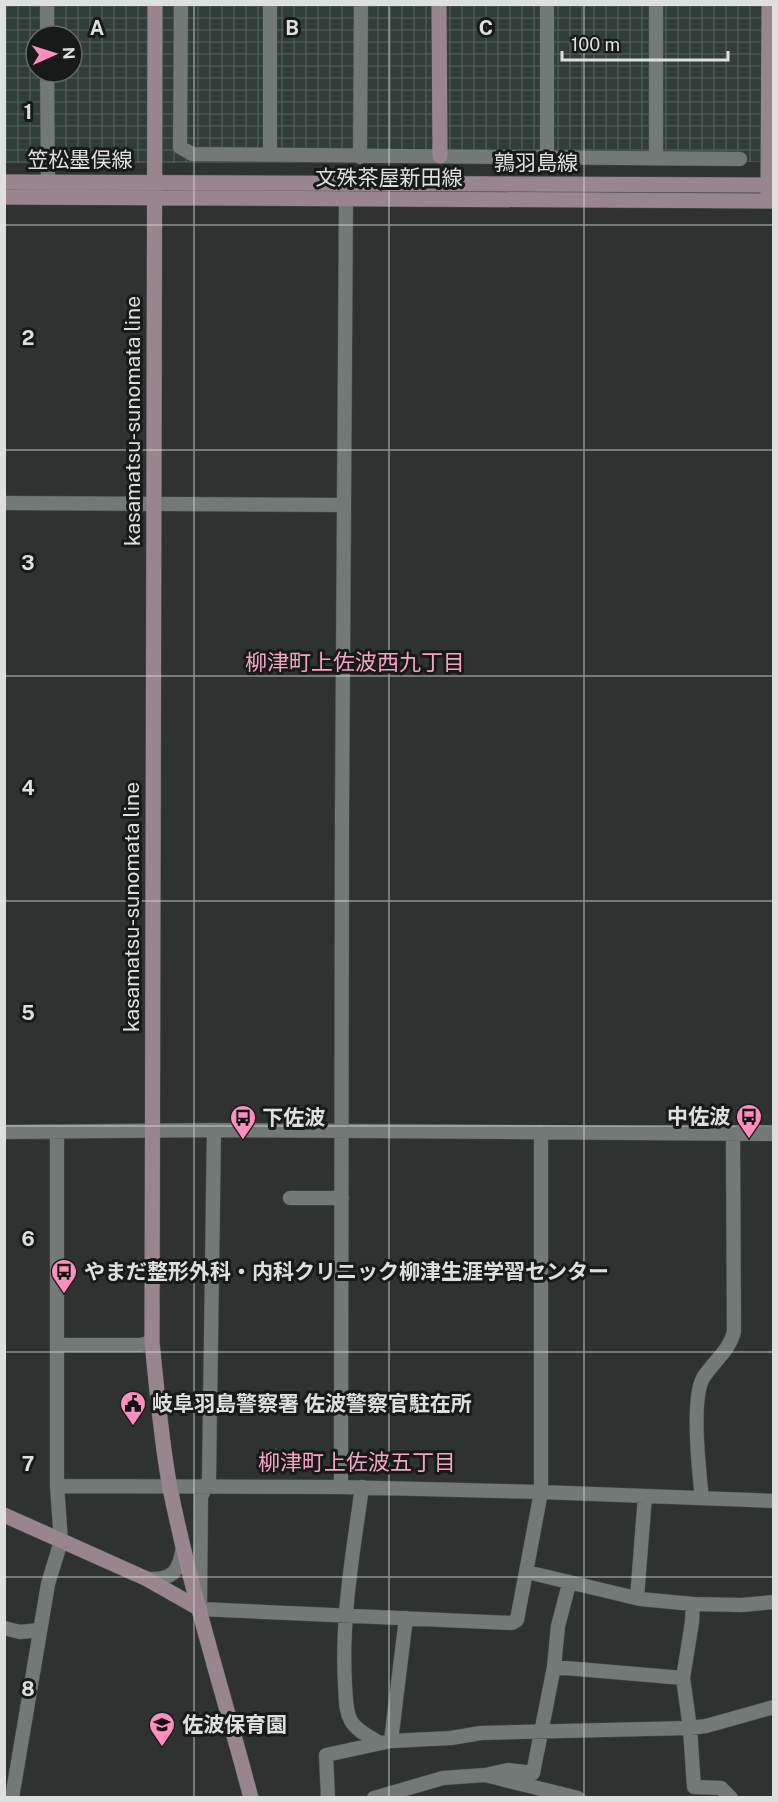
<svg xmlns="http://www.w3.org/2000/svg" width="778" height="1802" viewBox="0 0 778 1802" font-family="'Public Sans','Noto Sans JP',sans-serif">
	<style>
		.industrial { fill: url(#industrial-grid); fill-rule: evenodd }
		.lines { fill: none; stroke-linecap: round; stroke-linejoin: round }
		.street-casing { stroke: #4a4e4c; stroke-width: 15 }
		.secondary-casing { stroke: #4a4e4c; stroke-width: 16 }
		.street { stroke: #737977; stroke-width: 14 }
		.secondary { stroke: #99858d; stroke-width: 15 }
		.grid { fill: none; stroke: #dde0df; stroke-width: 1.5; stroke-opacity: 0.55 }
		.labels { text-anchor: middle; stroke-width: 6; stroke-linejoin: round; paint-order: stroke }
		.street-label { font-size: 21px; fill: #dde0df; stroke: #181a19 }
		.poi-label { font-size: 21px; font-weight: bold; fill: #dde0df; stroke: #181a19; text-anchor: start }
		.neighbourhood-label { font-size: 22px; fill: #f3a4c3; stroke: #181a19 }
		.grid-label { font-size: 20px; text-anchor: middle; font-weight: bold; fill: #dde0df; stroke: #181a19; stroke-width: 6; stroke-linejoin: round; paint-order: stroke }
	</style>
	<defs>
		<pattern id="industrial-grid" width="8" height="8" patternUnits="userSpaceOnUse" patternTransform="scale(1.5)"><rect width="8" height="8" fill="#303d39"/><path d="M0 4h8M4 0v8" fill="none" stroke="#4e5955"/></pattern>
	</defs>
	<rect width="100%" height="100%" fill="#2e3331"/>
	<path class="industrial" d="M4,5H764L763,162L5,163ZM36,36H72V72H36Z"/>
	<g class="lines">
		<defs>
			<path id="street" d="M47,4V36
				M181,4L180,147L192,154L740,159
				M270,4V155
				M656,4V158
				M47,72L48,182
				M547,156V4
				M360,157L361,4
				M4,503L343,505
				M214,1130L209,1479L201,1497L200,1609L512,1623L517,1620L541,1492V1132
				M4,1132L214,1130L774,1134
				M290,1198H342
				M57,1345H140L152,1342
				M57,1486L341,1487L541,1492L774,1501
				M341,1487L342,815L346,198
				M362,1487C353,1553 341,1618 345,1685C346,1696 345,1710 351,1721C357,1731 370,1737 380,1743
				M702,1498C699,1472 691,1400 703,1378C713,1362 729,1351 734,1332L733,1133
				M527,1572L640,1599L693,1604
				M147,1579C173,1580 179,1572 183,1547
				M637,1598L645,1496
				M4,1628L20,1632L39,1630
				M554,1667L683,1678
				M391,1741L406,1618
				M485,1775L508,1770L533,1773L554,1667L558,1626L569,1584
				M12,1798L48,1584L61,1541L57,1486V1132
				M328,1798L326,1755L391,1741L451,1738L481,1733L690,1728L706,1726L774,1707
				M374,1798L443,1778L485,1775L578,1798
				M731,1798L721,1788L694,1787L690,1728L683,1678L692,1622L693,1604L741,1605L774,1602"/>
			<path id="secondary" d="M155,4L152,1342C157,1391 161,1440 170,1488C191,1592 224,1695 251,1798
				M439,4L440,156
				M4,182L774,185
				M768,195L769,4
				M4,197L774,201
				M4,1515L147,1579L200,1609"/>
		</defs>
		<use href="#street" class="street-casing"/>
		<use href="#secondary" class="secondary-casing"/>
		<use href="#street" class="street"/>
		<use href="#secondary" class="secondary"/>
	</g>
	<path class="grid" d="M194,4V1798M389,4V1798M584,4V1798M4,225H774M4,450H774M4,676H774M4,901H774M4,1126H774M4,1352H774M4,1577H774"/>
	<defs>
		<symbol id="bus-pin" viewBox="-11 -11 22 30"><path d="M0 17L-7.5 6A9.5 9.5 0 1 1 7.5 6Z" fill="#fe8ebe" stroke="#181a19"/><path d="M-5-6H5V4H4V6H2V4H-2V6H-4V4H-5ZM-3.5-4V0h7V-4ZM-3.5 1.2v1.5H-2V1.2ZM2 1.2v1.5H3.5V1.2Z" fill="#111"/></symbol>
		<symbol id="civic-pin" viewBox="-11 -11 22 30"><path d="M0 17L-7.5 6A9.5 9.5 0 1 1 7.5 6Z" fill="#fe8ebe" stroke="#181a19"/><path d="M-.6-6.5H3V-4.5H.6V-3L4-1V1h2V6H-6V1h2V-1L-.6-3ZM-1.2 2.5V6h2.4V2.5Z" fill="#111"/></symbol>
		<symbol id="school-pin" viewBox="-11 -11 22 30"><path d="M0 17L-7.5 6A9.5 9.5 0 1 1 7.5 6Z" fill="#fe8ebe" stroke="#181a19"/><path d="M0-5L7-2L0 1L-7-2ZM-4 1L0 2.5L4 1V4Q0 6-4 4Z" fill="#111"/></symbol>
	</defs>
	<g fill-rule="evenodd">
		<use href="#bus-pin" x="734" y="1102" width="30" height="40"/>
		<use href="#bus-pin" x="228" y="1103" width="30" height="40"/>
		<use href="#bus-pin" x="49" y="1257" width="30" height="40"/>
		<use href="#civic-pin" x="118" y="1389" width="30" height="40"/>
		<use href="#school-pin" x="147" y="1710" width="30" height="40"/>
	</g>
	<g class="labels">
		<g class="street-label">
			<text x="80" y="167">笠松墨俣線</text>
			<text x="536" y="170">鶉羽島線</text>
			<text x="389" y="185">文殊茶屋新田線</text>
			<text transform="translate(133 421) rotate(-90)" y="7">kasamatsu-sunomata line</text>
			<text transform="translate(132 907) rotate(-90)" y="7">kasamatsu-sunomata line</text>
		</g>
		<g class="poi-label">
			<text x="730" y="1124" text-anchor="end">中佐波</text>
			<text x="262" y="1125">下佐波</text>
			<text x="84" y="1279">やまだ整形外科・内科クリニック柳津生涯学習センター</text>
			<text x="152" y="1411">岐阜羽島警察署 佐波警察官駐在所</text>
			<text x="182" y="1732">佐波保育園</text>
		</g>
		<g class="neighbourhood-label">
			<text x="355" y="670">柳津町上佐波西九丁目</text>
			<text x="357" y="1470">柳津町上佐波五丁目</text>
		</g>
	</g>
	<g class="grid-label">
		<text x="97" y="35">A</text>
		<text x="292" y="35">B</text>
		<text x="486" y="35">C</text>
		<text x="28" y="119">1</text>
		<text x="28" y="345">2</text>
		<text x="28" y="570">3</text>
		<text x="28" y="795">4</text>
		<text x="28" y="1020">5</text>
		<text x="28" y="1246">6</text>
		<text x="28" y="1471">7</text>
		<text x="28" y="1696">8</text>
	</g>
	<rect width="778" height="1802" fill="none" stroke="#dde0df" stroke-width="12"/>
	<g transform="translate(54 54) rotate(87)"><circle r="28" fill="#181a19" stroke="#676968" stroke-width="1.5"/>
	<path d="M0-4.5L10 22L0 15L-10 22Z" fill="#fe8ebe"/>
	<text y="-9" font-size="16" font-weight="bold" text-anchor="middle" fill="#dde0df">N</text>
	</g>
	<path d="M562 51v9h166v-9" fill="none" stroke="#dde0df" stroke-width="3"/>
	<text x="571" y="51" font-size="18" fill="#dde0df" stroke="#181a19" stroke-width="4.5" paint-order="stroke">100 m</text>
</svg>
